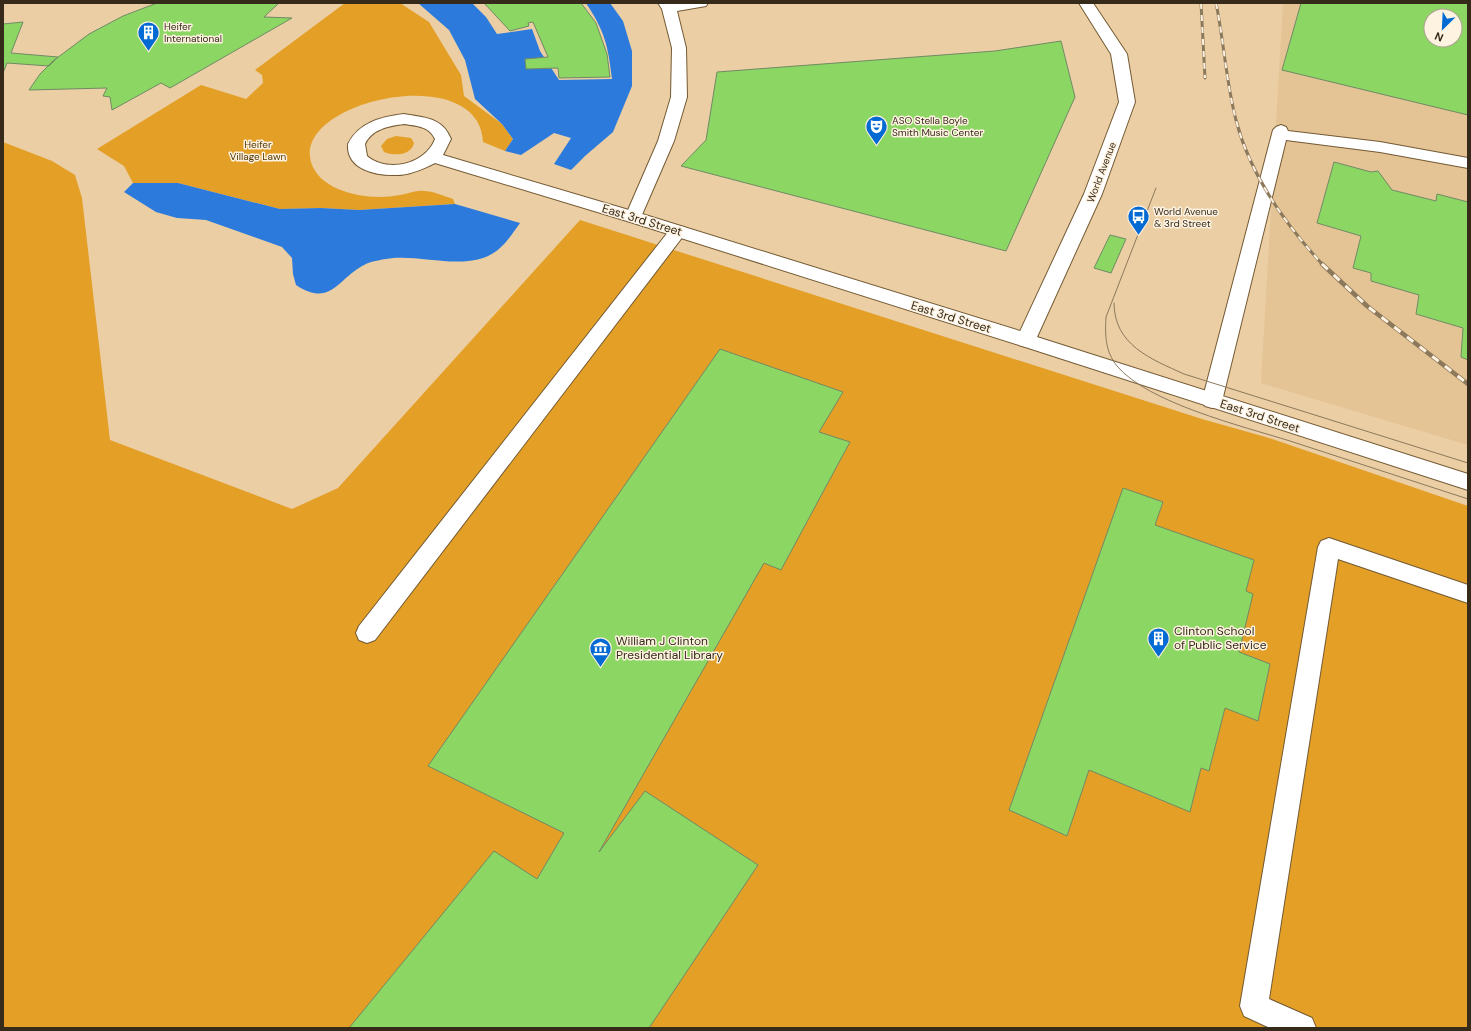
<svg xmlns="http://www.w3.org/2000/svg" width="1471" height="1031" viewBox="0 0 1471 1031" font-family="'DM Sans',sans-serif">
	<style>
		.built { fill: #e4c394; fill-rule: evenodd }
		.green { fill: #e39f26 }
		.water { fill: #2c7bdc }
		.building { fill: #8cd664; stroke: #708a64; fill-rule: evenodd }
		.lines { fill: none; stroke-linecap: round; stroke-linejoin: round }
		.service-casing { stroke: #735a34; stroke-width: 2 }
		.minor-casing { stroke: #735a34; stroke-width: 2 }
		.tertiary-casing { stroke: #735a34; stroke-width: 2 }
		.service { fill: #fff; fill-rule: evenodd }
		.minor { fill: #fff; fill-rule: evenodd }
		.tertiary { fill: #fff; fill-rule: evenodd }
		.tram { stroke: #8c795c; stroke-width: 1 }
		.rail-far1-casing { stroke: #8c795c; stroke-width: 3 }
		.rail-casing { stroke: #8c795c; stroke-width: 4.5 }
		.rail-far1 { stroke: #fef2e1; stroke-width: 2; stroke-dasharray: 6; stroke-linecap: butt }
		.rail { stroke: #fef2e1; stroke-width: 3; stroke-dasharray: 8; stroke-linecap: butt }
		.labels { text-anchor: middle; stroke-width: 3; stroke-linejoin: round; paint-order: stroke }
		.far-poi-label { font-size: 10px; fill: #362b1b; stroke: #fef2e1; text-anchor: start }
		.far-park-label { font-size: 10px; fill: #553700; stroke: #fef2e1 }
		.far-street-label { font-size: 10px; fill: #362b1b; stroke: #fef2e1 }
		.street-label { font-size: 12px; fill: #362b1b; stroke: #fef2e1 }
		.poi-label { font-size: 12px; fill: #362b1b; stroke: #fef2e1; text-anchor: start }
	</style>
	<rect width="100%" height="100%" fill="#ebcea4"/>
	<path class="built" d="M1283,3H1468V445L1261,383ZM1431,16H1455V40H1431Z"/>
	<path class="green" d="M345,3H400L429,22L461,75L464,96L502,124L513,139L505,151L483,142C480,60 293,100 311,162C315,175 325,183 338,189C357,197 380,199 400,195C407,194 417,190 424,191C433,191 444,196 453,199L455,204L359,210L321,208L280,209L178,183H133L124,166L97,149L201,85L246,99L263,83L262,75L255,70Z
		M396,136L411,138L414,143C411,156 394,156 384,152L381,146L387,139Z
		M3,142L52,161L75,175L82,198L110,440L292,509L338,488L580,220L1202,419L1269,438L1468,506V1028H3Z"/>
	<path class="water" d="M418,3H472L486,17L497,34L532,29L540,51L559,80L612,79C608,45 605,32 586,3H610L623,21L632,51V86L613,132L585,156L571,170L554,164L571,138L554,133L521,155L505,151L513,139L502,124L475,99L465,60L449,30Z
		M133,183H178L280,209L321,208L359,210L455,204L520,223C510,237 501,252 483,258C455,267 423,256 393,258C385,259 371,261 364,265C337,279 331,308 296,285L293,274L292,258L282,247L206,220L177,218L156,212L124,192Z"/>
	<path class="building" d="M157,3H279L264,17L292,18L170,88L161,83L112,110L110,97L103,96L107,88L29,90L40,74L53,61L89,34L123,16Z
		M484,3H581L596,23L607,54L610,77L559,78L558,68L526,69L525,59L548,57L533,22L528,23L529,26L510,31Z
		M1301,3H1468V115L1282,70ZM1431,16H1455V40H1431Z
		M23,22L11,53L58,57L49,66L7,63L3,73V24Z
		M1061,41L1075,97L1006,251L681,166L706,140L717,72L995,51Z
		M1334,162L1371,172L1378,171L1392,190L1436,201L1437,194L1468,202V360L1461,357L1463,328L1416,314L1419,295L1371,281V273L1353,268L1361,236L1317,223Z
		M1110,235L1126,239L1111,273L1094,268Z
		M720,349L843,392L819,432L850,442L781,570L764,563L599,852L645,791L758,865L649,1028H349L494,851L537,879L564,833L428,766Z
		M1123,488L1163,502L1155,525L1254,560L1246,591L1253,594L1239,652L1270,664L1258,721L1225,708L1209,771L1201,768L1190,812L1089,770L1067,836L1009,810Z"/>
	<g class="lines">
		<defs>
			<path id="service" d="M658,3H708L706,6L677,11L686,48L687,97L674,141L641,217L639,221L633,222L627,221L625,217L658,141L671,97L672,48L662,9Z
				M1281,125L1286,127L1288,131L1380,142L1468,158V168L1380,152L1286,140L1222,401L1219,406L1212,408L1205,406L1202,401L1273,130L1276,127Z
				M678,226L684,227L686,231L684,235L375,640L367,643L359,640L356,633L359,626L672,227Z
				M1329,538L1468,585V603L1338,559L1269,999L1312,1018L1316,1028H1270L1244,1016L1240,1006L1318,547L1321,541Z"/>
			<path id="minor" d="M404,114C425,118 442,117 451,139L443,155L639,213L1033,335L1036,340L1033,345L1026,347L1019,345L627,221L435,163C423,169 410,175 397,175C377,176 346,170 348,144C359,122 381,117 404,114ZM404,124C417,126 429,126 435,139C425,165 387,173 367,156L365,144C372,129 389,126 404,124Z"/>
			<path id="tertiary" d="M1079,3H1093L1127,54L1135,102L1102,194L1037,337L1468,474V490L1019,345L1016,340L1084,194L1119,102L1111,54Z"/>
		</defs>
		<use href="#service" class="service-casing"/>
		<use href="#minor" class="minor-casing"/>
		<use href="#tertiary" class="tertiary-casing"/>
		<use href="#service" class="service"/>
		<use href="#minor" class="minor"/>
		<use href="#tertiary" class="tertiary"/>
		<path class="tram" d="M1156,188L1106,317C1105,335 1105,351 1117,366C1148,403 1242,426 1290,441C1349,460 1409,480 1468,499
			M1114,303C1114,345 1151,359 1184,374L1468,463"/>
		<defs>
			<path id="rail-far1" d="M1201,3L1205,78
				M1216,3C1224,42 1226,82 1236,120C1250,175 1285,224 1323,265"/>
			<path id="rail" d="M1322,264L1367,306L1468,384"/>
		</defs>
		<use href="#rail-far1" class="rail-far1-casing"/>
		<use href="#rail" class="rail-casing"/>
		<use href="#rail-far1" class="rail-far1"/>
		<use href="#rail" class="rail"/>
	</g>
	<defs>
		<symbol id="building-pin" viewBox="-11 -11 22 30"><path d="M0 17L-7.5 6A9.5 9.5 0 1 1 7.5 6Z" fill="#026ad2" stroke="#fef2e1"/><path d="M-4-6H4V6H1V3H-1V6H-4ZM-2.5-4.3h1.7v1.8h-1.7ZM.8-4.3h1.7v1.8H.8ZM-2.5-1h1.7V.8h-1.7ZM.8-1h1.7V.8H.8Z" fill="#fff"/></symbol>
		<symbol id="theatre-pin" viewBox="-11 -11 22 30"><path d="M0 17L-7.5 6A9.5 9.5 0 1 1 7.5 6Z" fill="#026ad2" stroke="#fef2e1"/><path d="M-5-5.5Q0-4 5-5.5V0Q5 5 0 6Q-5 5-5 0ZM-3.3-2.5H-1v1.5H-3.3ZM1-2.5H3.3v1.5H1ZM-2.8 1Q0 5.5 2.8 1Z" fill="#fff"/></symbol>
		<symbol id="bus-pin" viewBox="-11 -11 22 30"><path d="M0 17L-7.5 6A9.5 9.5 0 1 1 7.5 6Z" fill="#026ad2" stroke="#fef2e1"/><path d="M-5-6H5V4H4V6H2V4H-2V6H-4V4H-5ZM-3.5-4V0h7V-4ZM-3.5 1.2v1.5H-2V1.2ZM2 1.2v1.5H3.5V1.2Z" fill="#fff"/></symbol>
		<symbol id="museum-pin" viewBox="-11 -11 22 30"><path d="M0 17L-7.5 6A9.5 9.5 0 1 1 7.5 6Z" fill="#026ad2" stroke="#fef2e1"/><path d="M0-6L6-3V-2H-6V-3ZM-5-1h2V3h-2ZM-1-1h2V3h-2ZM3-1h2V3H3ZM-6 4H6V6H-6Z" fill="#fff"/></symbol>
	</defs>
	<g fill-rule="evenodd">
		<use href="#building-pin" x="136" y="20" width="25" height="34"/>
		<use href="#theatre-pin" x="864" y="114" width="25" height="34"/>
		<use href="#bus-pin" x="1126" y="204" width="25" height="34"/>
		<use href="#building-pin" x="1146" y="626" width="25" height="34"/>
		<use href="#museum-pin" x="588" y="636" width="25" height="34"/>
	</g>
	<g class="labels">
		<g class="far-poi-label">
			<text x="164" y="30">Heifer<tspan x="164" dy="12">International</tspan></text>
			<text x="892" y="124">ASO Stella Boyle<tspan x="892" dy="12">Smith Music Center</tspan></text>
			<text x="1154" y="215">World Avenue<tspan x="1154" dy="12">&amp; 3rd Street</tspan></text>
		</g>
		<g class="far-park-label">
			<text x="258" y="148">Heifer<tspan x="258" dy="12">Village Lawn</tspan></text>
		</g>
		<g class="far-street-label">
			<text transform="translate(1101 172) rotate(-69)" y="4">World Avenue</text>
		</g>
		<g class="street-label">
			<text transform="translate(642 220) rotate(17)" y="4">East 3rd Street</text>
			<text transform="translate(951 317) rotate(17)" y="4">East 3rd Street</text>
			<text transform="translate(1260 416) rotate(18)" y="4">East 3rd Street</text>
		</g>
		<g class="poi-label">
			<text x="1174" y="635">Clinton School<tspan x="1174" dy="14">of Public Service</tspan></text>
			<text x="616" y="645">William J Clinton<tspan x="616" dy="14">Presidential Library</tspan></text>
		</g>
	</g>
	<rect width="1471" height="1031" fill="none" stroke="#362b1b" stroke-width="8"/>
	<g transform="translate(1443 28) rotate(204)"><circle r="19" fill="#fef2e1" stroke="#aea292"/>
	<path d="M0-3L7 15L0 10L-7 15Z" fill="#026ad2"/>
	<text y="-6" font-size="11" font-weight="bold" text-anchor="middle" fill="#362b1b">N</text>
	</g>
</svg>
